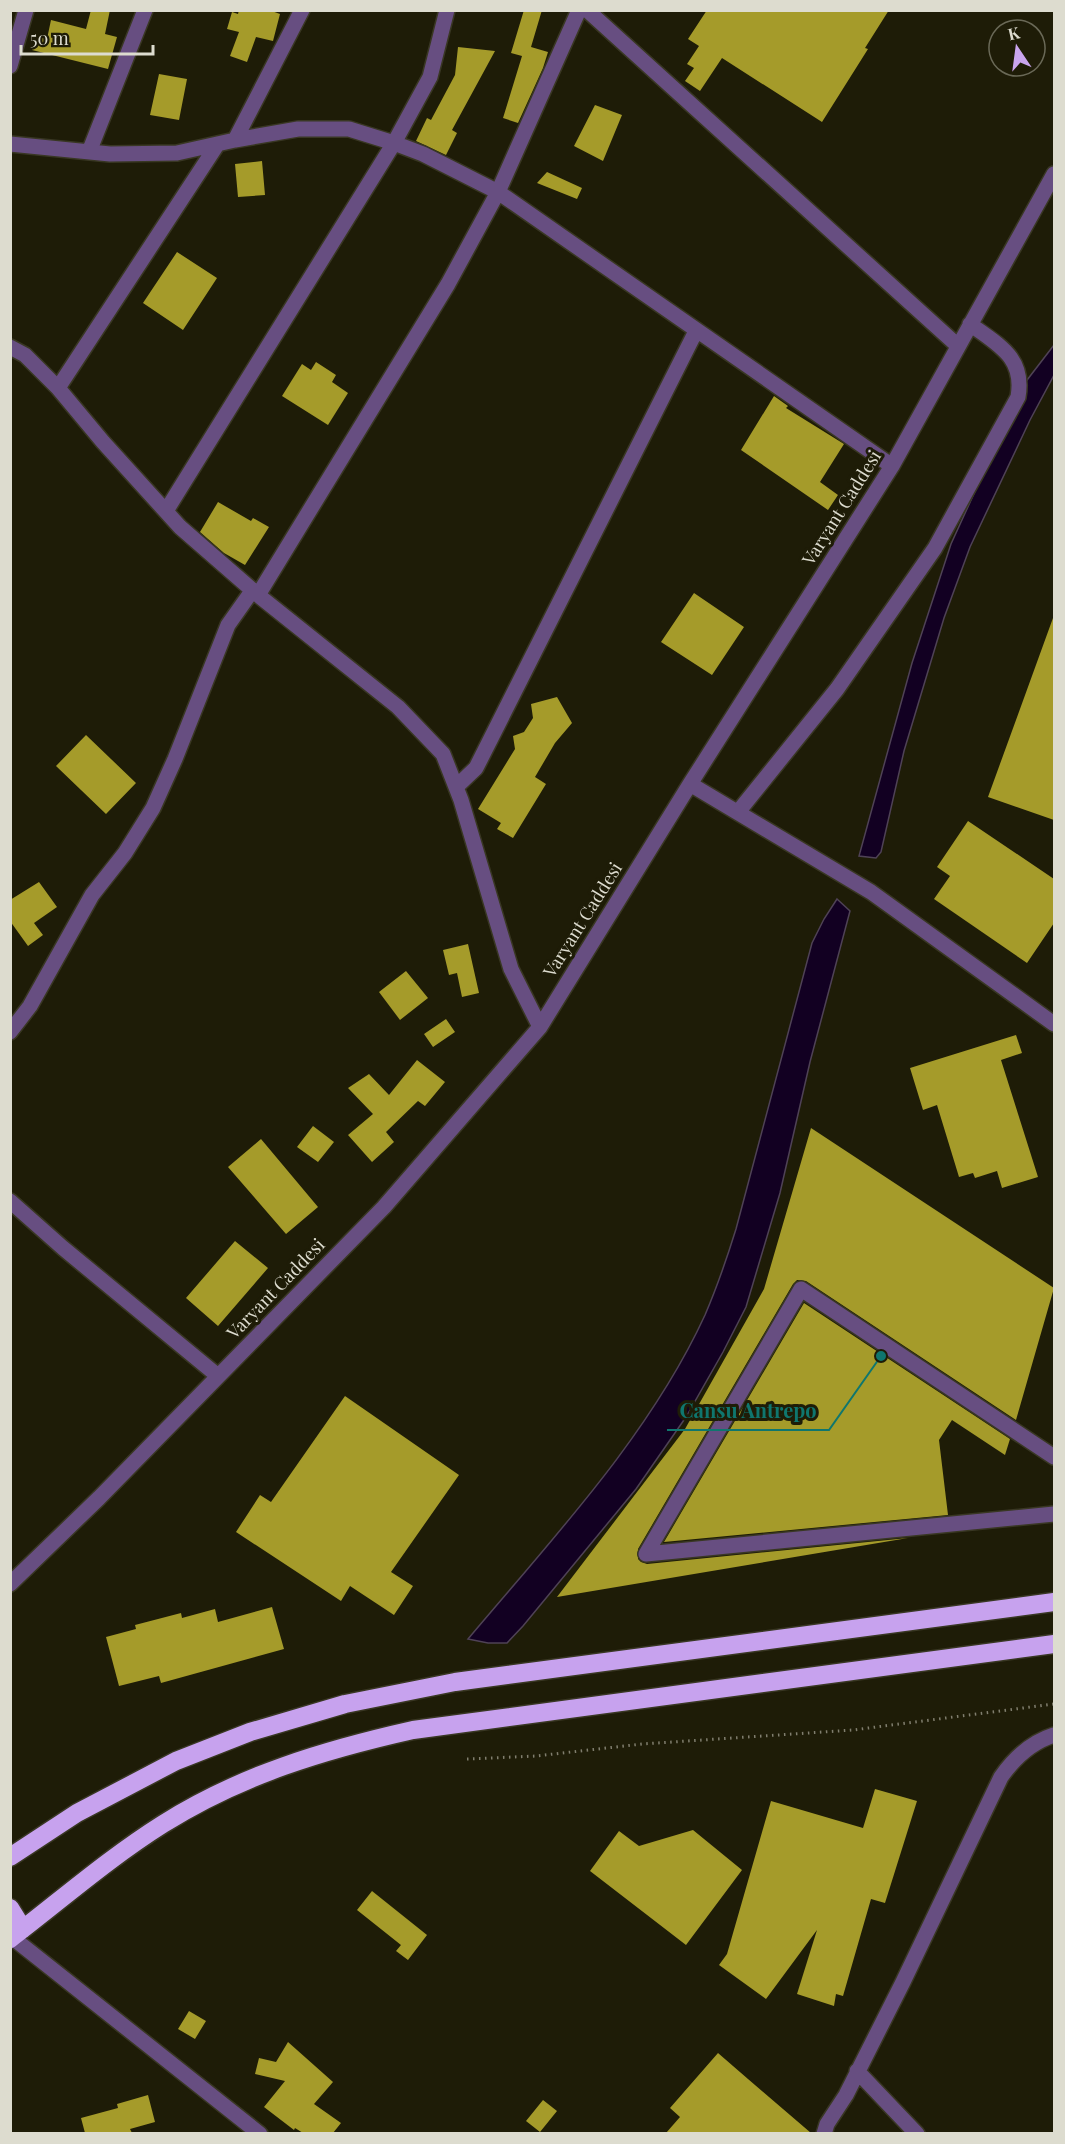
<svg xmlns="http://www.w3.org/2000/svg" width="1065" height="2144" viewBox="0 0 1065 2144" font-family="'Playfair Display',serif">
	<style>
		.water { fill: #120022; stroke: #4f4256; stroke-width: 1.5 }
		.building { fill: #a59b2a }
		.lines { fill: none; stroke-linecap: round; stroke-linejoin: round }
		.minor-casing { stroke: #393723; stroke-width: 18 }
		.highway-casing { stroke: #393723; stroke-width: 21 }
		.path { stroke: #807e6e; stroke-width: 3; stroke-dasharray: 1.5 4.5; stroke-linecap: butt }
		.minor { stroke: #674e81; stroke-width: 15 }
		.highway { stroke: #c7a2ee; stroke-width: 18 }
		.labels { text-anchor: middle; stroke-width: 6; stroke-linejoin: round; paint-order: stroke }
		.street-label { font-size: 18px; fill: #dddccf; stroke: #1e1c07 }
		.leader { fill: none; stroke: #0f766e; stroke-width: 2 }
		.callout-dot { fill: #0f766e; stroke: #1e1c07; stroke-width: 2 }
		.callout-label { font-size: 20px; text-anchor: middle; font-weight: bold; fill: #0f766e; stroke: #1e1c07; stroke-width: 6; stroke-linejoin: round; paint-order: stroke }
	</style>
	<rect width="100%" height="100%" fill="#1e1c07"/>
	<path class="water" d="M1054,345V375L1030,420L970,547L944,618L904,751L881,852L876,858L859,856L912,663L951,544L1024,384Z
		M837,899L850,911L810,1062L780,1193L746,1307L723,1352L686,1417L636,1489L523,1626L507,1643H488L468,1639C552,1539 650,1435 705,1315C717,1287 727,1258 736,1229L812,943L824,919Z"/>
	<path class="building" d="M91,10H110L105,34L117,37L108,69L32,50L35,36L47,39L51,20L86,29Z
		M239,10H269L280,14L273,41L256,37L247,62L230,56L239,32L227,29L232,12L238,14Z
		M524,10H542L531,47L548,52L543,68L518,123L503,118L522,56L511,53Z
		M707,10H889L865,48L868,49L822,122L722,58L700,91L685,81L694,68L687,64L699,46L688,39Z
		M458,47L495,51L452,130L457,133L446,155L416,141L427,118L431,120L455,75Z
		M159,74L187,79L179,120L150,115Z
		M595,105L622,115L603,161L574,146Z
		M262,161L265,195L238,197L235,164Z
		M547,172L582,188L577,199L537,183Z
		M177,252L217,278L183,330L143,303Z
		M316,362L336,375L332,382L348,393L328,425L282,396L302,364L311,370Z
		M774,396L788,406L786,408L844,444L820,482L838,495L828,510L741,450Z
		M218,502L251,521L253,518L269,527L245,565L224,553L200,532Z
		M694,593L744,627L712,675L661,642Z
		M1053,618H1054V820L988,797Z
		M557,697L572,723L555,743L535,777L546,784L513,838L497,829L501,823L478,809L515,749L513,736L524,732L533,718L531,704Z
		M86,735L136,783L106,814L56,766Z
		M968,821L1054,879V923L1027,963L934,899L950,876L937,867Z
		M39,882L57,907L34,923L43,935L28,946L10,921V900Z
		M468,944L479,993L462,997L457,973L449,975L443,950Z
		M406,971L428,998L400,1020L379,992Z
		M446,1019L455,1032L433,1047L424,1034Z
		M1016,1035L1022,1053L1001,1060L1038,1177L1002,1188L997,1171L975,1178L973,1173L959,1177L937,1105L923,1110L910,1068Z
		M417,1060L445,1082L425,1106L418,1101L386,1132L394,1142L372,1162L348,1135L373,1114L348,1088L369,1074L389,1095Z
		M313,1126L334,1142L318,1162L297,1147Z
		M811,1128L1054,1288L1016,1420L806,1281L797,1280L793,1284L638,1549V1559L641,1562L647,1564L908,1538L557,1597L685,1429L764,1289Z
		M261,1139L318,1207L286,1234L228,1167Z
		M235,1241L268,1268L218,1326L186,1298Z
		M804,1303L1010,1439L1005,1455L952,1420L939,1440L948,1515L664,1542Z
		M345,1396L459,1475L391,1572L413,1586L394,1615L350,1586L341,1601L236,1532L260,1495L271,1502Z
		M272,1607L284,1649L161,1683L159,1676L119,1686L106,1637L136,1629L135,1625L181,1613L182,1618L215,1609L218,1622Z
		M875,1789L917,1801L885,1903L871,1899L843,1996L836,1994L834,2006L797,1994L817,1930L766,1999L719,1965L727,1954L771,1801L863,1828Z
		M693,1830L742,1870L686,1945L590,1871L619,1831L639,1846Z
		M372,1891L427,1935L408,1960L396,1951L401,1945L357,1910Z
		M189,2011L206,2021L195,2039L178,2029Z
		M288,2042L333,2082L314,2104L341,2123L333,2133H303L295,2128L294,2130L264,2107L285,2081L255,2074L259,2058L276,2062Z
		M718,2053L748,2079L811,2133H666L680,2117L670,2108Z
		M148,2095L155,2122L130,2129L132,2133H85L81,2118L118,2108L117,2104Z
		M543,2100L557,2111L540,2132L526,2121Z"/>
	<g class="lines">
		<defs>
			<path id="minor" d="M587,10L958,346
				M10,66L26,10
				M235,140L302,10
				M10,144L110,154L177,153L235,140L298,129H349L394,143L423,154L498,192L892,466
				M89,152L145,10
				M10,347L25,355L58,388L103,442L180,527L258,595L398,707L443,754L461,800L511,969L540,1027
				M58,388L217,145
				M166,511L394,143L430,77L447,10
				M258,595L448,284L498,192L579,10
				M690,784L871,892L1054,1024
				M456,787L476,768L696,331
				M738,812L837,689L935,548L1018,397C1025,357 998,345 970,324
				M10,1032L30,1006L92,895L125,853L153,808L175,759L228,625L252,591
				M10,1201L63,1248L218,1376
				M1054,1457L801,1289L646,1554L1054,1514
				M10,1584L99,1498L384,1207L540,1027L690,784L892,466L1054,174
				M13,1938L260,2134
				M857,2071L917,2134
				M824,2134L827,2124L846,2095L903,1982L1001,1777C1015,1757 1032,1742 1054,1735"/>
			<path id="highway" d="M10,1857L77,1813L176,1761L250,1732L345,1704L455,1682L1054,1602
				M10,1908L23,1929
				M10,1939C61,1900 109,1858 163,1824C241,1775 324,1750 413,1730L1054,1644"/>
		</defs>
		<use href="#minor" class="minor-casing"/>
		<use href="#highway" class="highway-casing"/>
		<path class="path" d="M467,1759L536,1756L642,1744L853,1730L1054,1704"/>
		<use href="#minor" class="minor"/>
		<use href="#highway" class="highway"/>
	</g>
	<g class="labels">
		<g class="street-label">
			<text transform="translate(842 508) rotate(-58)" y="6">Varyant Caddesi</text>
			<text transform="translate(583 920) rotate(-58)" y="6">Varyant Caddesi</text>
			<text transform="translate(276 1289) rotate(-46)" y="6">Varyant Caddesi</text>
		</g>
	</g>
	<path class="leader" d="M881 1356L829 1430H667"/>
	<circle class="callout-dot" cx="881" cy="1356" r="6"/>
	<g class="callout-label">
		<text x="748" y="1418">Cansu Antrepo</text>
	</g>
	<rect width="1065" height="2144" fill="none" stroke="#dddccf" stroke-width="24"/>
	<g transform="translate(1017 48) rotate(347)"><circle r="28" fill="#1e1c07" stroke="#6a6957" stroke-width="1.5"/>
	<path d="M0-4.5L10 22L0 15L-10 22Z" fill="#c9a5ee"/>
	<text y="-9" font-size="16" font-weight="bold" text-anchor="middle" fill="#dddccf">K</text>
	</g>
	<path d="M21 45v9h132v-9" fill="none" stroke="#dddccf" stroke-width="3"/>
	<text x="30" y="45" font-size="18" fill="#dddccf" stroke="#1e1c07" stroke-width="4.5" paint-order="stroke">50 m</text>
</svg>
